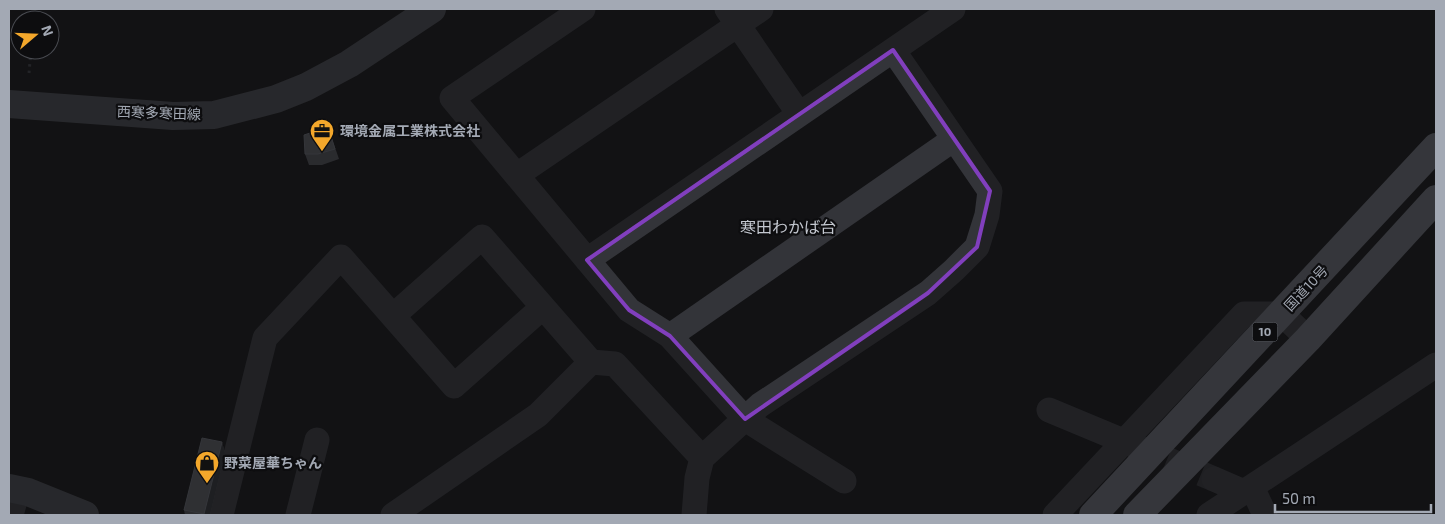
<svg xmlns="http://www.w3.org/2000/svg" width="1445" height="524" viewBox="0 0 1445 524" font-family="'Exo 2','Noto Sans JP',sans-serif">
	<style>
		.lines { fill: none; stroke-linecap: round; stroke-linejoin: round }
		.street-tunnel { stroke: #2f3034; stroke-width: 25; stroke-dasharray: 25 12; stroke-linecap: butt }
		.path { stroke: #393b40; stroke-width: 3; stroke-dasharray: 2.5 4; stroke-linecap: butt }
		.street { stroke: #333439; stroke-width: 25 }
		.secondary { stroke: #414349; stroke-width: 28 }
		.highway { stroke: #5f626a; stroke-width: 28 }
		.wall { fill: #48494f }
		.shaded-wall { fill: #2e2f33 }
		.building { fill: #52545a; stroke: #5e6168 }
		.marked { fill: none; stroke: #813fbd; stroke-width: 4; stroke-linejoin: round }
		.labels { text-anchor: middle; stroke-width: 4.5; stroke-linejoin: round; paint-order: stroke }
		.shield { fill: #0d0d0f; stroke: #767a82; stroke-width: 1 }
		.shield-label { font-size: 12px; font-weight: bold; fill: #a3a9b4 }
		.street-label { font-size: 14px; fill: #a3a9b4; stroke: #0d0d0f }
		.poi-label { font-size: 14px; font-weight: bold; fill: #a3a9b4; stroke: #0d0d0f; text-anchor: start }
		.quarter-label { font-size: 16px; fill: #c4c8d0; stroke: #0d0d0f }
	</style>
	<rect width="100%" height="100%" fill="#121214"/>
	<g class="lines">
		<path class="street-tunnel" d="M1133,445L1214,479"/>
		<path class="path" d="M33,20L34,9
			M29,73L31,50"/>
		<path class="street" d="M583,9L452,98L629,310L670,336L745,419L844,481
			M727,9L799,114
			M517,175L761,9
			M587,260L953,9
			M393,316L482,237L591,362L615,364L702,458L697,478L694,515
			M670,336L954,139
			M1049,410L1133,445
			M702,458L760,405L928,293L954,270L977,247L987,215L990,191L893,50
			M1214,479L1244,492
			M1252,487L1265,515
			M11,515L18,490
			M221,515L265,338L341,257L454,386L543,307
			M298,515L317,440
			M393,515L538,415L591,362
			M1055,515L1244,314H1282L1308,339
			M1209,515L1436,365"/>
		<path class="secondary" d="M9,104L173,116L214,115L276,99L306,87L349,64L432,9
			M9,488L28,492L85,515"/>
		<path class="highway" d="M1093,515L1436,147
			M1137,515L1308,339L1436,199"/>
	</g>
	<path class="wall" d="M328,127L339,159L322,165H309L305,154Z
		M222,442L225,453L210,515H185L184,510Z"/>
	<path class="shaded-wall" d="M222,442L225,453L210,515H204V514Z"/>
	<path class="building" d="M328,127L335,149L318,154H305L304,135Z
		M202,438L222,442L204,514L184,510Z"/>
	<path d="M0 0H1445V524H0ZM893,50L990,191L977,247L928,293L745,419L670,336L629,310L587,260Z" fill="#121214" fill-opacity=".55" fill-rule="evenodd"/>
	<path class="marked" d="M893,50L990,191L977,247L928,293L745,419L670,336L629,310L587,260Z"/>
	<defs>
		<symbol id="office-pin" viewBox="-11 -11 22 30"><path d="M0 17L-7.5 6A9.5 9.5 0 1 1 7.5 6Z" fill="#f3a72b" stroke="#0d0d0f"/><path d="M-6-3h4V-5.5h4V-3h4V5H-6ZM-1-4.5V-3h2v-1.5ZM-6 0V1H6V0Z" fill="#111"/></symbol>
		<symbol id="shop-pin" viewBox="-11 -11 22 30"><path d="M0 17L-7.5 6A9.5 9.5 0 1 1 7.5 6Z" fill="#f3a72b" stroke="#0d0d0f"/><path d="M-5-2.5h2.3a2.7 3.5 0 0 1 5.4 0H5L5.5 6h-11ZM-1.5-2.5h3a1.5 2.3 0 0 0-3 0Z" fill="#111"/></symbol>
	</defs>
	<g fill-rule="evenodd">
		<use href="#office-pin" x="308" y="117" width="28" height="38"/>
		<use href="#shop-pin" x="193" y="449" width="28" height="38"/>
	</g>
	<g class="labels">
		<rect class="shield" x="1252.5" y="322.5" width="25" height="19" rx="4"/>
		<g class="shield-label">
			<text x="1265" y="336">10</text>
		</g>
		<g class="street-label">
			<text transform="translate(159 113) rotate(2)" y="5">西寒多寒田線</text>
			<text transform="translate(1306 288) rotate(-47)" y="5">国道10号</text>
		</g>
		<g class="poi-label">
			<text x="340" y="136">環境金属工業株式会社</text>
			<text x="224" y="468">野菜屋華ちゃん</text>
		</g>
		<g class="quarter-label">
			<text x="788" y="233">寒田わかば台</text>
		</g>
	</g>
	<rect width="1445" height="524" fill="none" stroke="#a3a9b4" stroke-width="20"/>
	<g transform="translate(35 35) rotate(71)"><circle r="24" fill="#0d0d0f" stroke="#494b51"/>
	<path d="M0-4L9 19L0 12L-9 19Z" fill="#f3a72b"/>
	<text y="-8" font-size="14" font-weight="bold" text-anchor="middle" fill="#a3a9b4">N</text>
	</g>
	<path d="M1275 504v8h156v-8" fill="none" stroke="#a3a9b4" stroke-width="2.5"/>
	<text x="1282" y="504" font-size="15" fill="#a3a9b4" stroke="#0d0d0f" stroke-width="4" paint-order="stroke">50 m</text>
</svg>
